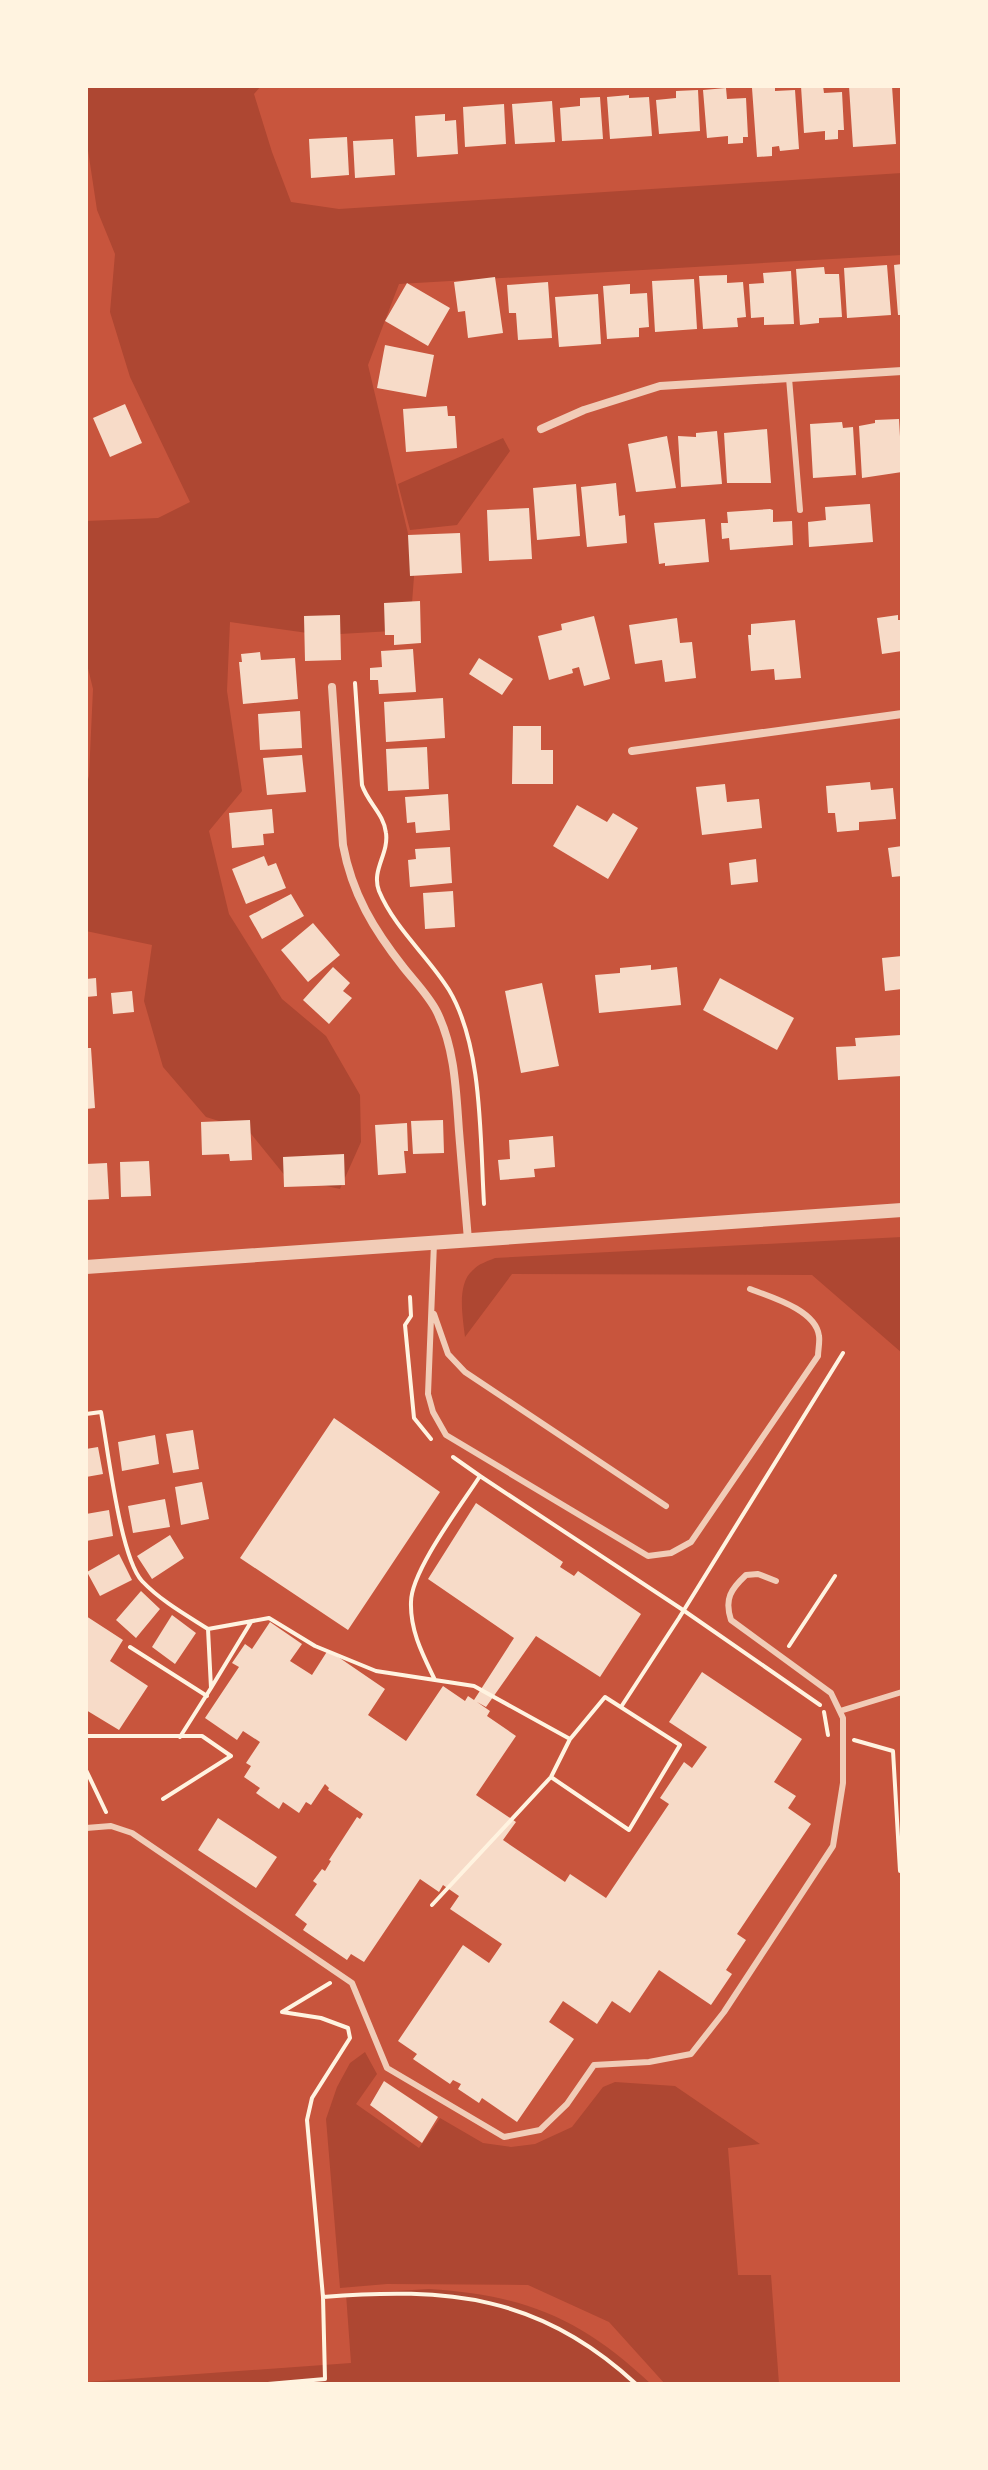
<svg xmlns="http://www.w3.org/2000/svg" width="988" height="2470" viewBox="0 0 988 2470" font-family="Signika,sans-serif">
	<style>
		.green { fill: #ae4732 }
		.building { fill: #f7dbc8 }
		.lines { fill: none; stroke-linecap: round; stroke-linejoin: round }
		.path { stroke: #fff3e0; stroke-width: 4 }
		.service { stroke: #f1ccb7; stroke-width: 6 }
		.minor { stroke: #f1ccb7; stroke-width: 8 }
		.tertiary { stroke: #f1ccb7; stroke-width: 14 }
	</style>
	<rect width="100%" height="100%" fill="#c8553d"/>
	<path class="green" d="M86,86H261L254,94L272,152L291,202L339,209L902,173V255L399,284L368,365L415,563L410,630L322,635L230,622L227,691L242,791L209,831L229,914L282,999L326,1036L360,1095L361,1142L340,1189L286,1177L248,1130L206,1117L163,1067L144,1001L152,945L86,931V786L89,776L93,689L86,660V521L158,518L190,502L130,377L110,312L115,254L97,210L86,137Z
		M503,438L510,451L457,525L410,530L398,484Z
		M902,1237V1353L812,1275L512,1274L465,1337C463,1318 456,1284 473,1270C478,1264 488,1261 495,1258Z
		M365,2052L377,2074L356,2104L419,2148L440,2118L483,2143L511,2147L535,2144L572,2127L603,2087L615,2082L675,2086L760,2144L728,2148L738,2275H771L779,2384H665L609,2322L528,2285L387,2284L340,2288L326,2119L337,2087L350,2063Z
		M429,2289C525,2295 581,2318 651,2384H86V2382L351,2363L346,2294Z"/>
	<path class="building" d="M775,86V91L795,90L799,149L780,151L779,146L772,147V156L757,157L752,88Z
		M801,86H823L824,93L842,92L844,130H838V139L825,140V131L804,133Z
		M849,86H892L896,144L853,147Z
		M726,88L727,99L746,98L748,137H743V143L728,144V136L707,138L703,90Z
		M698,90L700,131L659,134L656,100L676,98V91Z
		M629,95V98L649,97L652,136L610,139L607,97Z
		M600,97L603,139L562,141L560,108L580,106V98Z
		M552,101L555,142L515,144L512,104Z
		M504,104L506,144L465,147L463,107Z
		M445,114V121L456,120L458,154L417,157L415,116Z
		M347,137L349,175L311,178L309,139Z
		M393,139L395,175L355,178L353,141Z
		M902,264V315H898L894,265Z
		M887,265L891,315L847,318L844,268Z
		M824,267L825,274H839L842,317L819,318V323L800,325L796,269Z
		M791,271L794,324L764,325V317L751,318L749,284L764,283L763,273Z
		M727,275V283L743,282L746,317L737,318L738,327L703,329L699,276Z
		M495,277L503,333L468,338L465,311L458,312L454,282Z
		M694,279L697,329L655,332L652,281Z
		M548,282L552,338L518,340L516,313H509L507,285Z
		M407,283L450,308L428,346L385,321Z
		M630,284V294L647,293L649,327L639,328V337L607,339L603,286Z
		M598,294L601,344L559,347L555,297Z
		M385,345L434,355L426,397L377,388Z
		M125,404L142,443L110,457L93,418Z
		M447,406L448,416H455L457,448L406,452L403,409Z
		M899,419L902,472L862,478L859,426L875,423V420Z
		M842,422L843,428L853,427L856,475L813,478L810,424Z
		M767,429L771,483H727L724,433Z
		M717,431L722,484L681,487L678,436L696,437V433Z
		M667,436L676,488L636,492L628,444Z
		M616,483L619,516L625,515L627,543L587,547L581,487Z
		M576,484L580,536L537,540L533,488Z
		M870,504L873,542L809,547L808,522L826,520L825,507Z
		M529,508L532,559L489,561L487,510Z
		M770,509L773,510V522L792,521L793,545L730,550L729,538L722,539L721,523H728L727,512Z
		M705,519L709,562L665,566V563L659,564L654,523Z
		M460,533L462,573L410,576L408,535Z
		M420,601L421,643L394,645V635H385L384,603Z
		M340,615L341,660L305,661L304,616Z
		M898,615V620H902V651L882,654L877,618Z
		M594,616L610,679L584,686L579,667L572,669L573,673L549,680L538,636L562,630L561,624Z
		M677,618L680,643L692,642L696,678L665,682L662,660L635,664L629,625Z
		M795,620L801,678L775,680L774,669L751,671L748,635H751V624Z
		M413,649L416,692L379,694L378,680H370V668L382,667L381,651Z
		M260,652L261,660L295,658L298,699L243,704L239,662H242L241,654Z
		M479,658L513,679L502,695L469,674Z
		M443,698L445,738L386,742L384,702Z
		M300,711L302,748L260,750L258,714Z
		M513,726H541V750H553V784H512Z
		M427,747L429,789L388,791L386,749Z
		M302,755L306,792L267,795L263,758Z
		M870,782L871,790L893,788L896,819L859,822V830L837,832L835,813H828L826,786Z
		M725,784L727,802L759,799L762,828L702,835L696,787Z
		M448,794L450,830L416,833L415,822L407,823L405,797Z
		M577,805L607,822L613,813L638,828L608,879L553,846Z
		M272,809L274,833L263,834L264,845L232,848L229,813Z
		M902,846V876L892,877L888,848Z
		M450,847L452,883L410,887L408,860L416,859L415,849Z
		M264,856L268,866L276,863L286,888L246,904L232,869Z
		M756,859L758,882L731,885L729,863Z
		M453,891L455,927L425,929L423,893Z
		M291,894L304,916L262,939L249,916Z
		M313,923L340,955L308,982L281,950Z
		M902,956V989L885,991L882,958Z
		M651,965V970L677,967L681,1005L599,1013L595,975L620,973V968Z
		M333,967L350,983L343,991L352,998L329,1024L303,1000Z
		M96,978L97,996L86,997V979Z
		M720,978L794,1018L777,1050L703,1010Z
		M542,983L559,1066L521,1073L505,991Z
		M132,991L134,1012L113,1014L111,993Z
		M901,1035L902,1076L838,1080L836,1047L856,1046L855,1038Z
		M86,1048H91L95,1108L86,1109Z
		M250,1120L252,1160L230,1161L229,1154L202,1155L201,1122Z
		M443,1120L444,1153L413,1154L411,1121Z
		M407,1123L408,1151H404L406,1173L378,1175L375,1125Z
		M553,1136L555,1167L534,1169L535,1177L500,1180L498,1160L510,1159L509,1140Z
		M344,1154L345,1185L284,1187L283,1157Z
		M149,1161L151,1196L121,1197L120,1162Z
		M107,1163L109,1199L86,1200V1164Z
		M334,1418L440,1492L348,1630L240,1558Z
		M193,1430L199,1469L173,1473L166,1434Z
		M155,1435L159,1464L122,1471L118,1442Z
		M98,1447L103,1474L86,1477V1449Z
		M202,1482L209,1519L181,1525L175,1487Z
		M165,1499L170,1527L133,1533L128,1506Z
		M476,1503L563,1562L560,1567L574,1576L578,1571L641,1614L600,1677L536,1636L486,1707L477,1702L490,1711L487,1716L516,1736L476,1795L516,1822L503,1840L565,1882L570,1874L606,1898L669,1804L660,1798L684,1762L692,1768L707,1747L669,1722L702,1672L802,1739L774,1782L796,1796L788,1808L811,1824L737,1934L746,1940L726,1970L732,1974L711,2005L659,1970L630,2013L612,2001L597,2024L563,2001L549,2022L574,2039L517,2122L482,2098L479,2103L458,2089L461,2084L453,2080L450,2084L413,2059L417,2054L398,2041L463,1945L489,1963L502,1944L450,1909L459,1896L443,1885L439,1892L420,1879L364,1962L351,1954L347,1960L303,1930L307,1924L295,1915L317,1884L313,1881L322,1869L325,1871L331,1861L329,1860L357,1817L360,1819L363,1814L328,1790L329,1788L325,1784L311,1805L306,1802L299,1813L283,1802L279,1809L256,1793L260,1788L244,1777L251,1766L246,1763L260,1742L243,1731L237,1740L205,1718L239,1667L232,1663L245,1644L252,1649L270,1622L302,1644L290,1661L312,1675L328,1650L385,1689L368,1715L406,1741L443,1686L465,1701L468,1696L474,1700L514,1638L428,1579Z
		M109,1510L113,1536L86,1541V1514Z
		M170,1535L184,1558L152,1579L137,1556Z
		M119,1554L132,1580L100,1596L87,1572Z
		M141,1591L160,1609L136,1638L116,1620Z
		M172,1615L196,1633L175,1664L152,1647Z
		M86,1616L123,1640L110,1661L148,1686L119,1730L86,1710Z
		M218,1818L277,1857L256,1888L198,1850Z
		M384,2081L438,2117L422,2143L370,2105Z"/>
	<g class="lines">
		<path class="path" d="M355,683L362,785C368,803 384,814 386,833C389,854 371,870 379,891C395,929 428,956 449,990C483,1047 480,1139 484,1204
			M410,1297L411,1316L405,1325L414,1418L431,1439
			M86,1414L101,1412C108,1449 120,1557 142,1581C161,1601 186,1615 208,1629L269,1618L315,1646L376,1671L474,1686L570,1739L551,1777L432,1905
			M453,1457L480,1476
			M789,1646L835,1576
			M130,1647L207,1696
			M435,1680C423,1655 410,1631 411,1602C411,1571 462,1504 480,1476L683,1610L820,1705
			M211,1688L251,1622
			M621,1707L679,1618L843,1353
			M824,1712L828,1735
			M86,1736H202L231,1756L163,1799
			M180,1737L211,1688L208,1629
			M854,1740L893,1751L900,1871L902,1870
			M86,1770L106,1812
			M551,1777L629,1830L680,1745L605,1697L571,1738
			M323,2297L307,2120L312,2098L350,2038L348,2028L321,2018L282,2012L330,1983
			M268,2384L325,2379L323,2297C448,2287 540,2295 636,2384"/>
		<path class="service" d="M789,378L800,510
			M434,1243L428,1394L433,1412L446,1435L648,1556L671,1553L691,1542L818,1356C818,1350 820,1342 819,1336C816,1310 771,1297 750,1289
			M434,1314L448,1354L465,1372L666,1506
			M840,1711L902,1692
			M86,1828L111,1826L132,1833L352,1983L387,2068L504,2137L540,2130L567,2104L594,2065L649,2062L691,2054L724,2012L833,1846L843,1783V1718L831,1693L731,1620C724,1599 731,1589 746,1575L758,1574L776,1581"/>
		<path class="minor" d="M541,429L584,410L660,386L902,371
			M332,687L343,845C352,894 374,930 404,968C416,983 429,996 437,1012C455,1049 456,1090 459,1131C462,1167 465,1204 468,1240
			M632,751L902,714"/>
		<path class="tertiary" d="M86,1267L902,1210"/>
	</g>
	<rect width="988" height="2470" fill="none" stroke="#fff3e0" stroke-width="176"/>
</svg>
